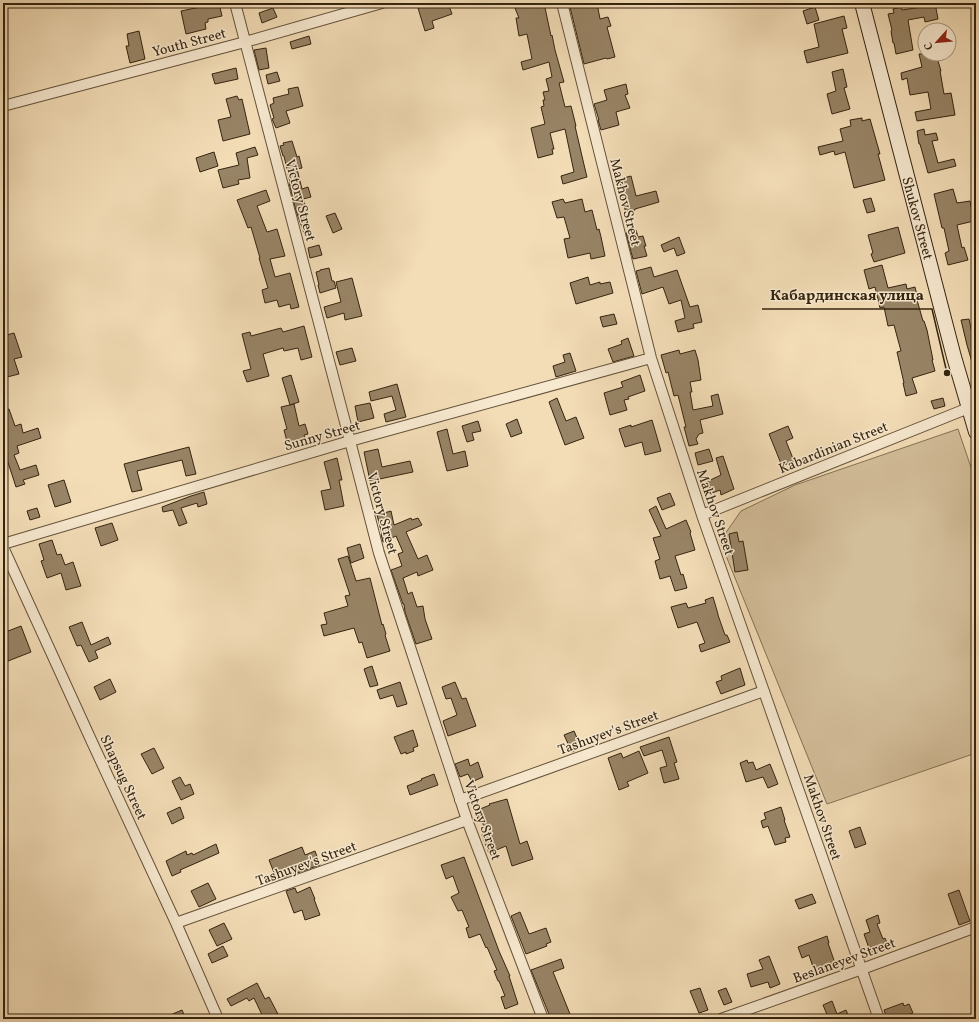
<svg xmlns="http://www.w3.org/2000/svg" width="979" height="1022" viewBox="0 0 979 1022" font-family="Vollkorn,serif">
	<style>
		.green { fill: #d3be9a; stroke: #847154 }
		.building { fill: #988466; stroke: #35240f }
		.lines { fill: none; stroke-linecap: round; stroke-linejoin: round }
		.street-casing { stroke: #645239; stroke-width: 12 }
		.secondary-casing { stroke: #35240f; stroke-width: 16 }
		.street { stroke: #f7e9d0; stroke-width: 10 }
		.secondary { stroke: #f7e9d0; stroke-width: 14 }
		.labels { text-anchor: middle; stroke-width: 3; stroke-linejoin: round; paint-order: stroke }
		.street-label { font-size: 14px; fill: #35240f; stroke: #f7e9d0 }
		.leader { fill: none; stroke: #35240f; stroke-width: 1.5 }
		.callout-dot { fill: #35240f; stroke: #f7e9d0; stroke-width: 1.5 }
		.callout-label { font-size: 15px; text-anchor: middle; font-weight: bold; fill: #35240f; stroke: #f7e9d0; stroke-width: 3; stroke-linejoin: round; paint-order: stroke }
	</style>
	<rect width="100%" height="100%" fill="#f3ddb7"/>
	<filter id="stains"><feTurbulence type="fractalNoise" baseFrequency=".005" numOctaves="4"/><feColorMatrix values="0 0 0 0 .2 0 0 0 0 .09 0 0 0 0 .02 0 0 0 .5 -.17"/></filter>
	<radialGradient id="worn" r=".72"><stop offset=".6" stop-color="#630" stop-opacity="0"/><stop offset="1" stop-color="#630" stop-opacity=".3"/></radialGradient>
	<path class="green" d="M958,429L976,482V753L827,804L720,541L741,511L795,485Z"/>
	<path class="building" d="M219,3L222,16L208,19V22L205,23L206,29L186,34L181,11Z
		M439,3H448L452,14L432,21L434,28L425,31L418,8L427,6L428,7Z
		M513,3H544L551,36L552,35L555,50L564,82L559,83L565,107L571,106L576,126H575L585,169L587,177L563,184L561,176L574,172L565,129L550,133L554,149H552L553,154L538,158L531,128L545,124L541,107L544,106L543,100H545L543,92L549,91L546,79L552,77L549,62L523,70L521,62L532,59L527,34L519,36L516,18H519Z
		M569,3H597L600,19L608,17L611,26L607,27L615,57L607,59L606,58L584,64Z
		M921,3H935L938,19L925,22L924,17L908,20L913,50L896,54L894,43H893L891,31L892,30L888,14L894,13L893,9L901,7L902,10L922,7Z
		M815,7L819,20L807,24L803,11Z
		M273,8L277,17L262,23L259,13Z
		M844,16L847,28L842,29L848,53L807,63L804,51L819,47L814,24Z
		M139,31L145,59L130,63L126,46H129L127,34Z
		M309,36L311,44L292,49L290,42Z
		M266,48L269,68L259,70L254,50Z
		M919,54H936L941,71H940L944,94L951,93L955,115L917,121L915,112L931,109L928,92L910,95L907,78L902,80L901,73L922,67Z
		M236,68L238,79L215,84L212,74Z
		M843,69L847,87L844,88L850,109L832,114L827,94L836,91L832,72Z
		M277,72L280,81L268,84L266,75Z
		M626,84L628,94L625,95L630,108L616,112L619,125L601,130L598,120H599L594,104L607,100L604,90Z
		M298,87L303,106L286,111L290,123L276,128L272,119L274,118L270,105L274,103L273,98L289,94L288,89Z
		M237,96L239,100L242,99L250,134L223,141L218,120L231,117L226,99Z
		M862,118V121L870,119L880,154H878L885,180L854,188L845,152L835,155L834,151L820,155L818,147L843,141L840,129L851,126L850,120Z
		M924,129L925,135L936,133L938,140L932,141L938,163L954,159L956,166L928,173L920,144H919L917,131Z
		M292,141L297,157L299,156L302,168L297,169L302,189L308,187L311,197L303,199L308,213L305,214L310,231L304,233L296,211L289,183L290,182L284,156H283L280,146L284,145L283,143Z
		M255,147L258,155L247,158L250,178L238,180L239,184L223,188L218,170L239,165L236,153Z
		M214,152L218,166L200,172L196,158Z
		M631,176L636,196L656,191L659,202L635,209V210L626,213L619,187L621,186L620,179Z
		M953,189L957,203L970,201L974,221L957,225L962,248L964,247L968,260L948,265L945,253L949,251L944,228H942L934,194Z
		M266,190L270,201L257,206L267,232L277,229L285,256L270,259L275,277L290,273L299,307L291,309L290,304L279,307L277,300L265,303L262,290L268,288L259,258H260L251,227L248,228L237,200Z
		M871,198L875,211L867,213L863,200Z
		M563,199L565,203L582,199L585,212L592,210L597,230L599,229L601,237L605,256L591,259L590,253L568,258L564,239L570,238L564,217L557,218L552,202Z
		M335,213L342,229L333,233L326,216Z
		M898,227L905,253L874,262L871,254L873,253L868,235Z
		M636,230L638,237L643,236L646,246H644L647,256L633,259L626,233Z
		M679,237L685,253L677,256L674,248L664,252L661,245Z
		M319,245L322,255L310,258L308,248Z
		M882,265L888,288L906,284L907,289L915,287L918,300H917L923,321H924L927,330L933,360H932L935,371L912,378L917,393L906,396L903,383H904L897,352L901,351L894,325L888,326L884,307L880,308L875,287L869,289L864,270Z
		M651,267L654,277L677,270L690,307L698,305L702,322L693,324L694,328L678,332L675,321L685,318L681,300L669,304L663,287L642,294L636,271Z
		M329,268L332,281H334L336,288L320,293L318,285H319L316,272L320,271V270Z
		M588,277L590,285L600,282V284L610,282L613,293L576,304L570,283Z
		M352,278L362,316L345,320L344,313L327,318L324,307L341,302L336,282Z
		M614,314L617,324L603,327L600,317Z
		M969,319L974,343H976V369H974L967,345L961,320Z
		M304,326L312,357L301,360L298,348L284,351L283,348L263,354L269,376L247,382L243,371L251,369L242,334L250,332L251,336L281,328L283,332Z
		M14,333L22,357L14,359L19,374L3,378V362H6L3,351L8,350L3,336Z
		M628,338L634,356L613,362L608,349L622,344L621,341Z
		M352,348L356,361L340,365L336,352Z
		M679,350L680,354L695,350L698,360L701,380L690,382L692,392H690L693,410L713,406L711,396L718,394L723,414L700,420L703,433L699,434L696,439L698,444L689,446L684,427H686L678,395L674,396L668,372L666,373L661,355Z
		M570,353L576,371L556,377L553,366L565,362L563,355Z
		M291,375L299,402L290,405L282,378Z
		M640,375L645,391L628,397L629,399L624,400L627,410L610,415L604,393L623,387L621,382Z
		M397,384L406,417L386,422L384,414L396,410L392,396L371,401L369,392Z
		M557,398L566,421L576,417L584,438L565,445L549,402Z
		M943,398L945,406L934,409L931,401Z
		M370,403L374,418L358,422L355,406Z
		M294,404L299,426L305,424L308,434L304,435L307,445L289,449L284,430L287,429L281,407Z
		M9,409L15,426L21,424L23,433L38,428L41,438L17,446L19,453L14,455L20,470L36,465L39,475L23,480L25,484L16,487L3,447V411Z
		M517,419L522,433L511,437L506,424Z
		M652,420L661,451L645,455L642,442L625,447L619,429L631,425V427Z
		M478,421L481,431L472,433L474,440L467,442L462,426Z
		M788,426L793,438L786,441L794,461L782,466L769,434Z
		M447,429L453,454L465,451L468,466L447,471L437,432Z
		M189,447L196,474L186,476L182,460L137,471L142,490L132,492L124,464Z
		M378,449L382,467L410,461L413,472L370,481L364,452Z
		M709,449L713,461L698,465L695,453Z
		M723,456L734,489L721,495L720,490L712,493L706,482L721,475L716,458Z
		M337,458L342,480H339L344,506L325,510L321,491L331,489L324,462Z
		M64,480L71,502L55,507L48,485Z
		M204,492L207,504L198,507L197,503L181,508L187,523L179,526L173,510L163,512L162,507L191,496Z
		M670,493L675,505L662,510L657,498Z
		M656,506L666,529L686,520L691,532L690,533L695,550L675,556L681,575L683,574L687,588L675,591L670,576L660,579L655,561L660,559L653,538L661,536L649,510Z
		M37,508L40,517L30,520L27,511Z
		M391,511L394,525L411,518L412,520L418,518L422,525L406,532L418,559L427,555L433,570L418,576L417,572L403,578L408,594L412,592L417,607L423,606L425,619L432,639L416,644L405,612L404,604H403L391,570L402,566L398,554L403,552L396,536L383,542L381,534H382L377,515Z
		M112,523L118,540L101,546L95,528Z
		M737,532L739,542L743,541L748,570L735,572L729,534Z
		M52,540L57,555L61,554L65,565L73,562L81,586L66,590L61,573L47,578L41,561L44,560L39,544Z
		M360,544L364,558L351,563L347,548Z
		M348,556L356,581L370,578L382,625L383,624L386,634L385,635L390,651L367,658L362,642L359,643L354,628L324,636L321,625L327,624L324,613L348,606L345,596L350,595L338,559Z
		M713,597L718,614V615L725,635H727L730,642L701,652L699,645L705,643L697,622L678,628L671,607L686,603L688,608L706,603L705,600Z
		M82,622L91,645L108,637L111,644L95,651L98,658L89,662L81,645L77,646L69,627Z
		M21,626L31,652L3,663V641L5,640L3,633Z
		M372,666L378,685L370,687L364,669Z
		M740,668L745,685L721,694L716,682L722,680L721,676Z
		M110,679L116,692L100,700L94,687Z
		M400,682L407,704L397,707L393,695L380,699L377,690Z
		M455,682L462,699L466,698L476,726L448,736L443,721L457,715L451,698L446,699L442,687Z
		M413,730L418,746L413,748L414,751L406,754V752L401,754L394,737Z
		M574,731L581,747L572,752L564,735Z
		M669,737L677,762L674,763L679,779L664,783L660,768L667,766L662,750L644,756L640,747Z
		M154,748L164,768L152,774L141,754Z
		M639,751L648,773L627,782L629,786L619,790L608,758L621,753L623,758Z
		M468,759L470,766L478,762L483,777L472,782L468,774L460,777L455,764Z
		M747,760L748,763L753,762L756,770L770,764L778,784L768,788L763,777L746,782L740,763Z
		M434,774L438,785L410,795L407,786L422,780L421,779Z
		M180,777L185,786L190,784L194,794L181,800L172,781Z
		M507,799L520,844L527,841L533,859L512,866L506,846L489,853L482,835L486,833L481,818L478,819L475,811L490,805L489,804Z
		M180,807L184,818L172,824L167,813Z
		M781,807L785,820H784L790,837L785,838L786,842L775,845L768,826L763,828L761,821L766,819L764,813Z
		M860,827L866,844L855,848L849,831Z
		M216,844L219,853L180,870L181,872L172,876L166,861L186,851L187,855L192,853L193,855Z
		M302,847L305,855L315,851L320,865L277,880L269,860Z
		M464,857L499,951L510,976H509L518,1004L505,1009L501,997L505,996L499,981H498L494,971L497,970L487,947L486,948L480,934L469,938L466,928L469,927L462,910L458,911L451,897L459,893L453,876L446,879L441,865Z
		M208,883L216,899L199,907L191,891Z
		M310,887L315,899H314L320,915L305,920L302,910L294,913L286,891L295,888L297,893Z
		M959,890L970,921L959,925L948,894Z
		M812,894L816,903L799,909L795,900Z
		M520,912L529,934L546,928L551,942L546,944L547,946L526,954L511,916Z
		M878,915L880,923L877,924L883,939L885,938L889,948L871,954L864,934L870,932L866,920Z
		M224,923L232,939L217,946L209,930Z
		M827,936L829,943H828L836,966L815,973L809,955L802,958L798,947Z
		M223,946L228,956L212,963L208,954Z
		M769,956L780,984L770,988L768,982L751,987L747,974L763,969L759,960Z
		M561,959L564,968L553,972L572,1019H551L531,970Z
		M257,983L265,999L269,997L279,1016L273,1019H264L254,998L249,1001L247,998L231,1006L227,999Z
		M700,988L708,1010L699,1013L690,991Z
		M726,988L732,1002L724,1005L718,991Z
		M832,1001L837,1014L846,1010L850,1019H825L828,1017L823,1005Z
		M903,1003L904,1006L909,1004L913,1013L897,1019H887L884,1010Z
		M182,1010L186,1019H161Z"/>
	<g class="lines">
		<defs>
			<path id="street" d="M235,3L350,441L379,553L467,820L543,1019
				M562,3L651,358L702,515L879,1019
				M3,106L245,42L382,3
				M702,515L976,405
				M3,544L350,441L651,358
				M3,547L92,742L176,923L218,1019
				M460,800L764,691
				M176,923L467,820
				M721,1019L862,969L976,927"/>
			<path id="secondary" d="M862,3L954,357L976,432"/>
		</defs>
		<use href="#street" class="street-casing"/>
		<use href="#secondary" class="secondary-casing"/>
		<use href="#street" class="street"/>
		<use href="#secondary" class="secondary"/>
	</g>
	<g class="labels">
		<g class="street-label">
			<text transform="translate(189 42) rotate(-15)" y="5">Youth Street</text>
			<text transform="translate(301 200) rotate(75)" y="5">Victory Street</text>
			<text transform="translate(626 202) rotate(76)" y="5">Makhov Street</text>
			<text transform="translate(918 218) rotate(75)" y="5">Shukov Street</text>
			<text transform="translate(322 435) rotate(-16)" y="5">Sunny Street</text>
			<text transform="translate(833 447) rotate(-22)" y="5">Kabardinian Street</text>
			<text transform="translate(716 512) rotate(71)" y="5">Makhov Street</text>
			<text transform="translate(383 513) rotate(75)" y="5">Victory Street</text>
			<text transform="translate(608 732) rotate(-20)" y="5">Tashuyev's Street</text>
			<text transform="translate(124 777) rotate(65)" y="5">Shapsug Street</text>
			<text transform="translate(823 817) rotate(71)" y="5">Makhov Street</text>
			<text transform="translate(483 820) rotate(70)" y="5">Victory Street</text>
			<text transform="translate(306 863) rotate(-20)" y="5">Tashuyev's Street</text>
			<text transform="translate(844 960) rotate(-20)" y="5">Beslaneyev Street</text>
		</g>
	</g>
	<path class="leader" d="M947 373L932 309H762"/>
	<circle class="callout-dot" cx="947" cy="373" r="4"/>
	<g class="callout-label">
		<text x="847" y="300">Кабардинская улица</text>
	</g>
	<rect width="979" height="1022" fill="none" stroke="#f3ddb7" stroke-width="16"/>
	<rect x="4" y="4" width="971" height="1014" fill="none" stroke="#35240f" stroke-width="2"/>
	<rect x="8" y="8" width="963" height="1006" fill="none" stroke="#35240f"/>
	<g transform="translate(937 42) rotate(243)"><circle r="19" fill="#f7e9d0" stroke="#a99a83"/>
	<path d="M0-3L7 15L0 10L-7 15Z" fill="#8f2418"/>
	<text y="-6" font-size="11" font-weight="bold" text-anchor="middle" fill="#35240f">С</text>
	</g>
	<rect width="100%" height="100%" filter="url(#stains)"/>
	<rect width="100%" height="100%" fill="url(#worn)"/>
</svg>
